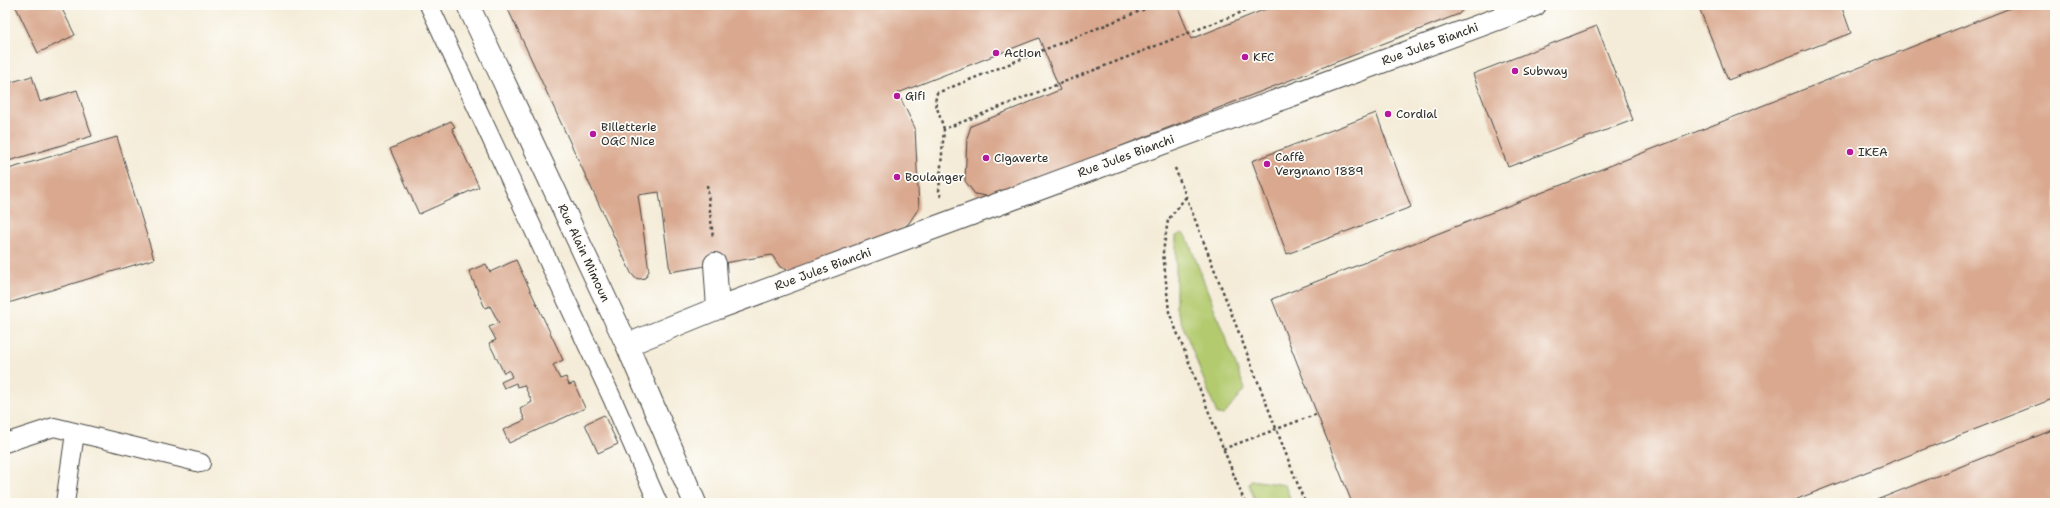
<svg xmlns="http://www.w3.org/2000/svg" width="2060" height="508" viewBox="0 0 2060 508" font-family="'Shantell Sans',sans-serif">
	<style>
		.green { fill: #b3ca6e; stroke: #6f7a4c }
		.building { fill: #d9a88e }
		.lines { fill: none; stroke-linecap: round; stroke-linejoin: round }
		.lane-casing { stroke: #494845; stroke-width: 20 }
		.street-casing { stroke: #494845; stroke-width: 24 }
		.path { stroke: #494845; stroke-width: 2.5; stroke-dasharray: 3 3; stroke-linecap: butt }
		.lane { stroke: #fff; stroke-width: 18 }
		.street { stroke: #fff; stroke-width: 22 }
		.poi-dot { fill: #b5179e; stroke: #fdfcf7; stroke-width: 1.5 }
		.labels { text-anchor: middle; stroke-width: 3.5; stroke-linejoin: round; paint-order: stroke }
		.street-label { font-size: 12px; fill: #2b2b2b; stroke: #fdfcf7 }
		.poi-label { font-size: 12px; fill: #2b2b2b; stroke: #fdfcf7; text-anchor: start }
	</style>
	<rect width="100%" height="100%" fill="#fdfcf7"/>
	<filter id="ink" filterUnits="userSpaceOnUse"><feTurbulence type="fractalNoise" baseFrequency=".025" numOctaves="2"/><feDisplacementMap in="SourceGraphic" scale="8" xChannelSelector="R" yChannelSelector="G"/><feConvolveMatrix kernelMatrix="1 2 1 2 8 2 1 2 1" color-interpolation-filters="sRGB"/></filter>
	<filter id="wash" filterUnits="userSpaceOnUse"><feTurbulence type="fractalNoise" baseFrequency=".012" numOctaves="4" result="noise"/><feDisplacementMap in="SourceGraphic" scale="16" xChannelSelector="R" yChannelSelector="G"/><feGaussianBlur stdDeviation="0.9" result="paint"/><feColorMatrix in="noise" values="0 0 0 0 0 0 0 0 0 0 0 0 0 0 0 0 0 1.4 0 .05"/><feComposite in="paint" operator="in"/></filter>
	<g filter="url(#wash)">
		<rect width="100%" height="100%" fill="#f4ecd8"/>
		<path class="green" d="M1182,233L1187,237L1245,389L1224,415L1217,414L1176,308V236Z
			M1251,480L1285,485L1292,503H1256L1249,484Z"/>
		<g id="blocks">
			<path class="building" d="M15,5H57L58,8L61,7L75,35L38,53Z
				M506,5H1177L1191,39L1276,5H1466L1459,14L991,197L975,194L965,181L967,138L971,126L1060,90L1039,38L898,93L915,128L919,208L909,223L900,231L793,272L780,267L772,255L670,272L659,192L638,195L649,271L645,278L640,279L635,278L631,273Z
				M1698,5H1841L1851,33L1728,80Z
				M2018,5H2055V398L1787,503H1352L1272,299Z
				M1597,26L1633,120L1508,167L1473,74Z
				M32,76L40,102L77,90L92,136L5,162V84Z
				M1376,113L1411,207L1287,254L1252,161Z
				M451,121L455,127L452,128L479,187L419,214L390,149Z
				M117,137L154,259L5,304V170Z
				M516,260L563,360L553,365L560,379L566,377L569,385L574,383L585,408L509,443L503,430L525,420L520,409L532,402L524,385L517,387L516,383L504,388L501,382L512,377L509,370L504,373L489,343L496,340L489,327L499,323L490,306L485,308L469,271L486,264L490,272Z
				M604,415L618,444L598,453L585,424Z
				M2055,429V503H1869Z"/>
		</g>
	</g>
	<g filter="url(#ink)">
		<use href="#blocks" fill-opacity="0" stroke="#494845" stroke-width="1"/>
		<g class="lines">
			<defs>
				<path id="lane" d="M429,5L612,398L658,503
					M5,443L54,427L201,463
					M65,503L75,433"/>
				<path id="street" d="M468,5L627,345L695,503
					M715,264L718,308
					M627,345L718,308L1535,5"/>
			</defs>
			<use href="#lane" class="lane-casing"/>
			<use href="#street" class="street-casing"/>
			<path class="path" d="M944,129L935,102L937,93L1155,5
				M1175,168L1305,503
				M707,185L713,238
				M941,197L939,191L944,129L1260,5
				M1186,197L1168,220L1163,252L1169,312L1245,503
				M1223,449L1317,414"/>
			<use href="#lane" class="lane"/>
			<use href="#street" class="street"/>
		</g>
	</g>
	<g class="poi-dot">
		<circle cx="996" cy="53" r="4"/>
		<circle cx="1245" cy="57" r="4"/>
		<circle cx="1515" cy="71" r="4"/>
		<circle cx="897" cy="96" r="4"/>
		<circle cx="1388" cy="114" r="4"/>
		<circle cx="593" cy="134" r="4"/>
		<circle cx="1850" cy="152" r="4"/>
		<circle cx="986" cy="158" r="4"/>
		<circle cx="1267" cy="164" r="4"/>
		<circle cx="897" cy="177" r="4"/>
	</g>
	<g class="labels">
		<g class="street-label">
			<text transform="translate(1430 44) rotate(-20)" y="4">Rue Jules Bianchi</text>
			<text transform="translate(1126 156) rotate(-20)" y="4">Rue Jules Bianchi</text>
			<text transform="translate(584 253) rotate(65)" y="4">Rue Alain Mimoun</text>
			<text transform="translate(823 269) rotate(-20)" y="4">Rue Jules Bianchi</text>
		</g>
		<g class="poi-label">
			<text x="1004" y="57">Action</text>
			<text x="1253" y="61">KFC</text>
			<text x="1523" y="75">Subway</text>
			<text x="905" y="100">Gifi</text>
			<text x="1396" y="118">Cordial</text>
			<text x="601" y="131">Billetterie<tspan x="601" dy="14">OGC Nice</tspan></text>
			<text x="1858" y="156">IKEA</text>
			<text x="1275" y="161">Caffè<tspan x="1275" dy="14">Vergnano 1889</tspan></text>
			<text x="994" y="162">Cigaverte</text>
			<text x="905" y="181">Boulanger</text>
		</g>
	</g>
	<rect width="2060" height="508" fill="none" stroke="#fdfcf7" stroke-width="20"/>
</svg>
